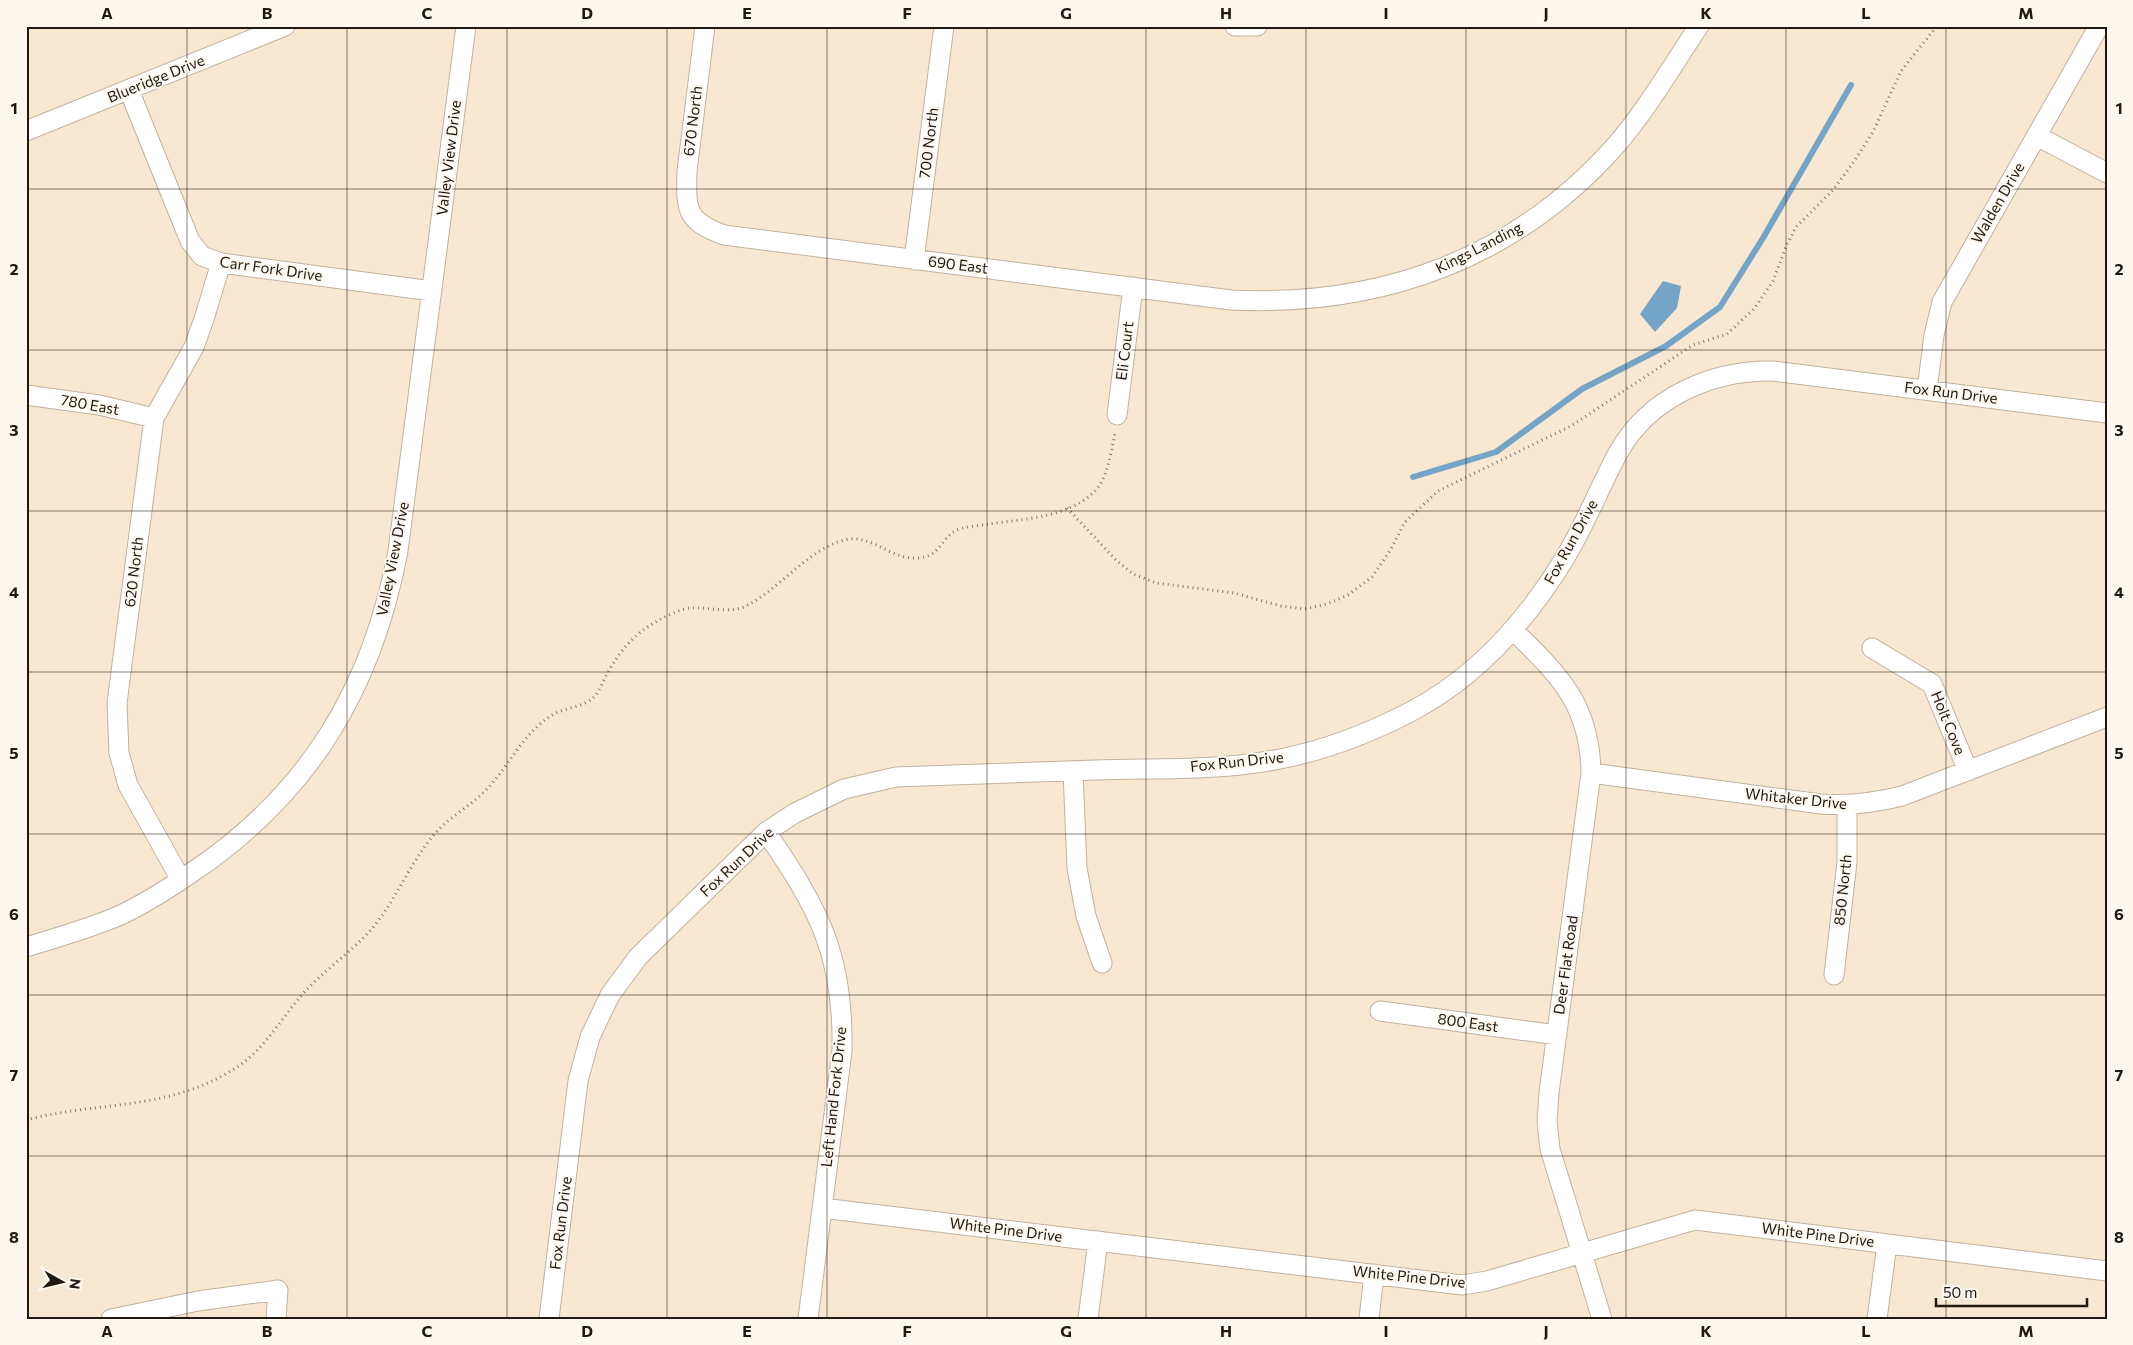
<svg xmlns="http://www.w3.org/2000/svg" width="2133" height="1345" viewBox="0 0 2133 1345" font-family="Commissioner,sans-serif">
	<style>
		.water { fill: #74a4c8 }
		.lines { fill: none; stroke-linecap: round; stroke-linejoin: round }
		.stream { stroke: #74a4c8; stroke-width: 6 }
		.minor-casing { stroke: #c1b29d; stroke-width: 21 }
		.path { stroke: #827869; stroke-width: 3; stroke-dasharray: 1 4; stroke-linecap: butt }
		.minor { stroke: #fff; stroke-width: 19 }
		.grid { fill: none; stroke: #1f1911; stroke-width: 1; stroke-opacity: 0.55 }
		.labels { text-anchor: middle; stroke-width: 4; stroke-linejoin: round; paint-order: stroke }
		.street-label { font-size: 15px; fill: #1f1911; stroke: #fdf7ee }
		.neatline { fill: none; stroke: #1f1911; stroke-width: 2 }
		.grid-label { font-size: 16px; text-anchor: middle; font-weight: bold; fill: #1f1911 }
	</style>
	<rect width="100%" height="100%" fill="#f8e8d1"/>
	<path class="water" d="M1663,281L1681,286L1677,308L1655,332L1640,314Z"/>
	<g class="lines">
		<path class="stream" d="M1413,477L1496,452L1582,389L1666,346L1720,307L1763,238L1851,85"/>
		<defs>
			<path id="minor" d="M705,26L687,171C686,209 685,221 724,235L1231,300C1381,307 1516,259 1617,144C1648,108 1672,66 1699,26
				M1235,26H1257
				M129,90L190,241L202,256L221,263L432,291
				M26,131L285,26
				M2037,136L2107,173
				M914,260L944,26
				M1927,390L1934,335L1942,302L2099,26
				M26,395L99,405L154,418
				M1117,415L1133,287
				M1513,630C1559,675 1590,704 1591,773L1549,1093L1547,1121L1550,1149L1602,1319
				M1872,648L1932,684L1968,771
				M1073,771L1077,868L1086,916L1102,963
				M1591,773L1821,804C1850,806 1874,803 1902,796L2107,717
				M766,832C819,909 844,955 842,1051L808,1319
				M181,880L128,785L119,753L117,703L154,418L194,347L204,319L221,263
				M26,947C53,939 80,931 106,921C136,910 165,891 191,873C309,794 372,689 398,551L466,26
				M1834,975L1847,862V806
				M1380,1011L1557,1035
				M822,1208L1462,1285L1487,1281L1695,1220L2107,1271
				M111,1319L198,1301L278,1290L276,1319
				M549,1319L578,1081L590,1037L610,995L638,957L766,832L795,813L844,789L896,777C963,775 1030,772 1096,770C1157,768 1220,771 1280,759C1326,750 1370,733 1412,711C1478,676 1528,619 1566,556C1586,523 1600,486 1618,453C1649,397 1712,370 1773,371L2107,413
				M1088,1319L1098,1241
				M1369,1319L1374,1274
				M1877,1319L1887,1244"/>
		</defs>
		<use href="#minor" class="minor-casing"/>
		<path class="path" d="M1067,508L1117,561L1133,574L1156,583L1234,593L1281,606L1305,609L1327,604L1348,595L1372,577L1391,549L1405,522L1438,491L1571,426L1693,345L1727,334L1754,309L1773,281L1787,244L1796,227L1833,190L1853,163L1873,132L1901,71L1937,26
			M26,1120C98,1101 168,1111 234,1069C261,1053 280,1021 300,997C322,971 353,952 375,925C397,897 410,864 432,837C446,819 468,808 485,791C509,767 523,732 554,714C565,708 583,707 593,698C599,693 603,681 607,674C620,650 635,633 659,620C669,615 680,609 691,608C710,607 729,614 746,606C780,589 807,550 844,540C871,533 891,560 917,558C940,557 940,540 955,531C963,526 980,526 989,524C1024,519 1076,517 1099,486C1108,473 1112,448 1115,433"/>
		<use href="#minor" class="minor"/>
	</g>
	<path class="grid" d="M187,26V1319M347,26V1319M507,26V1319M667,26V1319M827,26V1319M987,26V1319M1146,26V1319M1306,26V1319M1466,26V1319M1626,26V1319M1786,26V1319M1946,26V1319M26,189H2107M26,350H2107M26,511H2107M26,672H2107M26,834H2107M26,995H2107M26,1156H2107"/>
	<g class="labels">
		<g class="street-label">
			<text transform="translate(156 79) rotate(-22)" y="5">Blueridge Drive</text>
			<text transform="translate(693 121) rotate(-83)" y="5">670 North</text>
			<text transform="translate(929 143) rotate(-83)" y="5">700 North</text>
			<text transform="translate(449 158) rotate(-83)" y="5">Valley View Drive</text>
			<text transform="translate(1998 203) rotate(-60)" y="5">Walden Drive</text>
			<text transform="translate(1479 248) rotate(-27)" y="5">Kings Landing</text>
			<text transform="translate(958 265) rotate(7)" y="5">690 East</text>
			<text transform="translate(271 269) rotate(8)" y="5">Carr Fork Drive</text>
			<text transform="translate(1125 351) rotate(-83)" y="5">Eli Court</text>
			<text transform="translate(1951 393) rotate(7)" y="5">Fox Run Drive</text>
			<text transform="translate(90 405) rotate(10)" y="5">780 East</text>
			<text transform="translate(1571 542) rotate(-61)" y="5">Fox Run Drive</text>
			<text transform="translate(393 559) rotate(-79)" y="5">Valley View Drive</text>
			<text transform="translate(134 572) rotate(-83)" y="5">620 North</text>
			<text transform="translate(1948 723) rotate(68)" y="5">Holt Cove</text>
			<text transform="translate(1237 762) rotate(-6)" y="5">Fox Run Drive</text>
			<text transform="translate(1796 799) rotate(6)" y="5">Whitaker Drive</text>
			<text transform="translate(737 862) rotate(-43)" y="5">Fox Run Drive</text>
			<text transform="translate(1843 890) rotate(-84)" y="5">850 North</text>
			<text transform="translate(1566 965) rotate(-82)" y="5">Deer Flat Road</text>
			<text transform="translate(1468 1023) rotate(8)" y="5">800 East</text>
			<text transform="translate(834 1097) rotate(-84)" y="5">Left Hand Fork Drive</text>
			<text transform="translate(561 1223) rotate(-83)" y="5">Fox Run Drive</text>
			<text transform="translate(1006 1230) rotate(7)" y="5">White Pine Drive</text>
			<text transform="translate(1818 1235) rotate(7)" y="5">White Pine Drive</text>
			<text transform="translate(1409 1277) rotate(6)" y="5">White Pine Drive</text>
		</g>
	</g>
	<rect width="2133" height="1345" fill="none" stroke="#fdf7ee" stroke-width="55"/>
	<g transform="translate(62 1282) rotate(98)" stroke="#fdf7ee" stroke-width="4" paint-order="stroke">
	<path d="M0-4L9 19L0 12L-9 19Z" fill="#1f1911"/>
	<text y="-8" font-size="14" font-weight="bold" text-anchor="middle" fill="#1f1911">N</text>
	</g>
	<path d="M1936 1298v8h151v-8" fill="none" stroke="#1f1911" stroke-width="2.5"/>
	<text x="1943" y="1298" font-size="15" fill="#1f1911" stroke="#fdf7ee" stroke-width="4" paint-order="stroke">50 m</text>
	<rect x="28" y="28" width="2078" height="1290" class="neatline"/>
	<g class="grid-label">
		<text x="107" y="19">A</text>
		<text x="267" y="19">B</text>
		<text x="427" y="19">C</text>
		<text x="587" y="19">D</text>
		<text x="747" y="19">E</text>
		<text x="907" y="19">F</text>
		<text x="1066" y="19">G</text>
		<text x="1226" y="19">H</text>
		<text x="1386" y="19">I</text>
		<text x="1546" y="19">J</text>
		<text x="1706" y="19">K</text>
		<text x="1866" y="19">L</text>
		<text x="2026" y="19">M</text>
		<text x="14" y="114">1</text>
		<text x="2119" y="114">1</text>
		<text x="14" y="275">2</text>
		<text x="2119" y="275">2</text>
		<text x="14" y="436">3</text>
		<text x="2119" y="436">3</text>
		<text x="14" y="598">4</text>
		<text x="2119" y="598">4</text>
		<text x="14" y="759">5</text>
		<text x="2119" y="759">5</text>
		<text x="14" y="920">6</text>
		<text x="2119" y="920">6</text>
		<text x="14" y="1081">7</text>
		<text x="2119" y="1081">7</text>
		<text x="14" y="1243">8</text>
		<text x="2119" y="1243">8</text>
		<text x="107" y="1337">A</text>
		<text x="267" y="1337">B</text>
		<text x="427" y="1337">C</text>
		<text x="587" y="1337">D</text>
		<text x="747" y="1337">E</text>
		<text x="907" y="1337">F</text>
		<text x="1066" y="1337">G</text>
		<text x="1226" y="1337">H</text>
		<text x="1386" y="1337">I</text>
		<text x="1546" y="1337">J</text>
		<text x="1706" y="1337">K</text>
		<text x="1866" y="1337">L</text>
		<text x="2026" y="1337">M</text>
	</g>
</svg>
